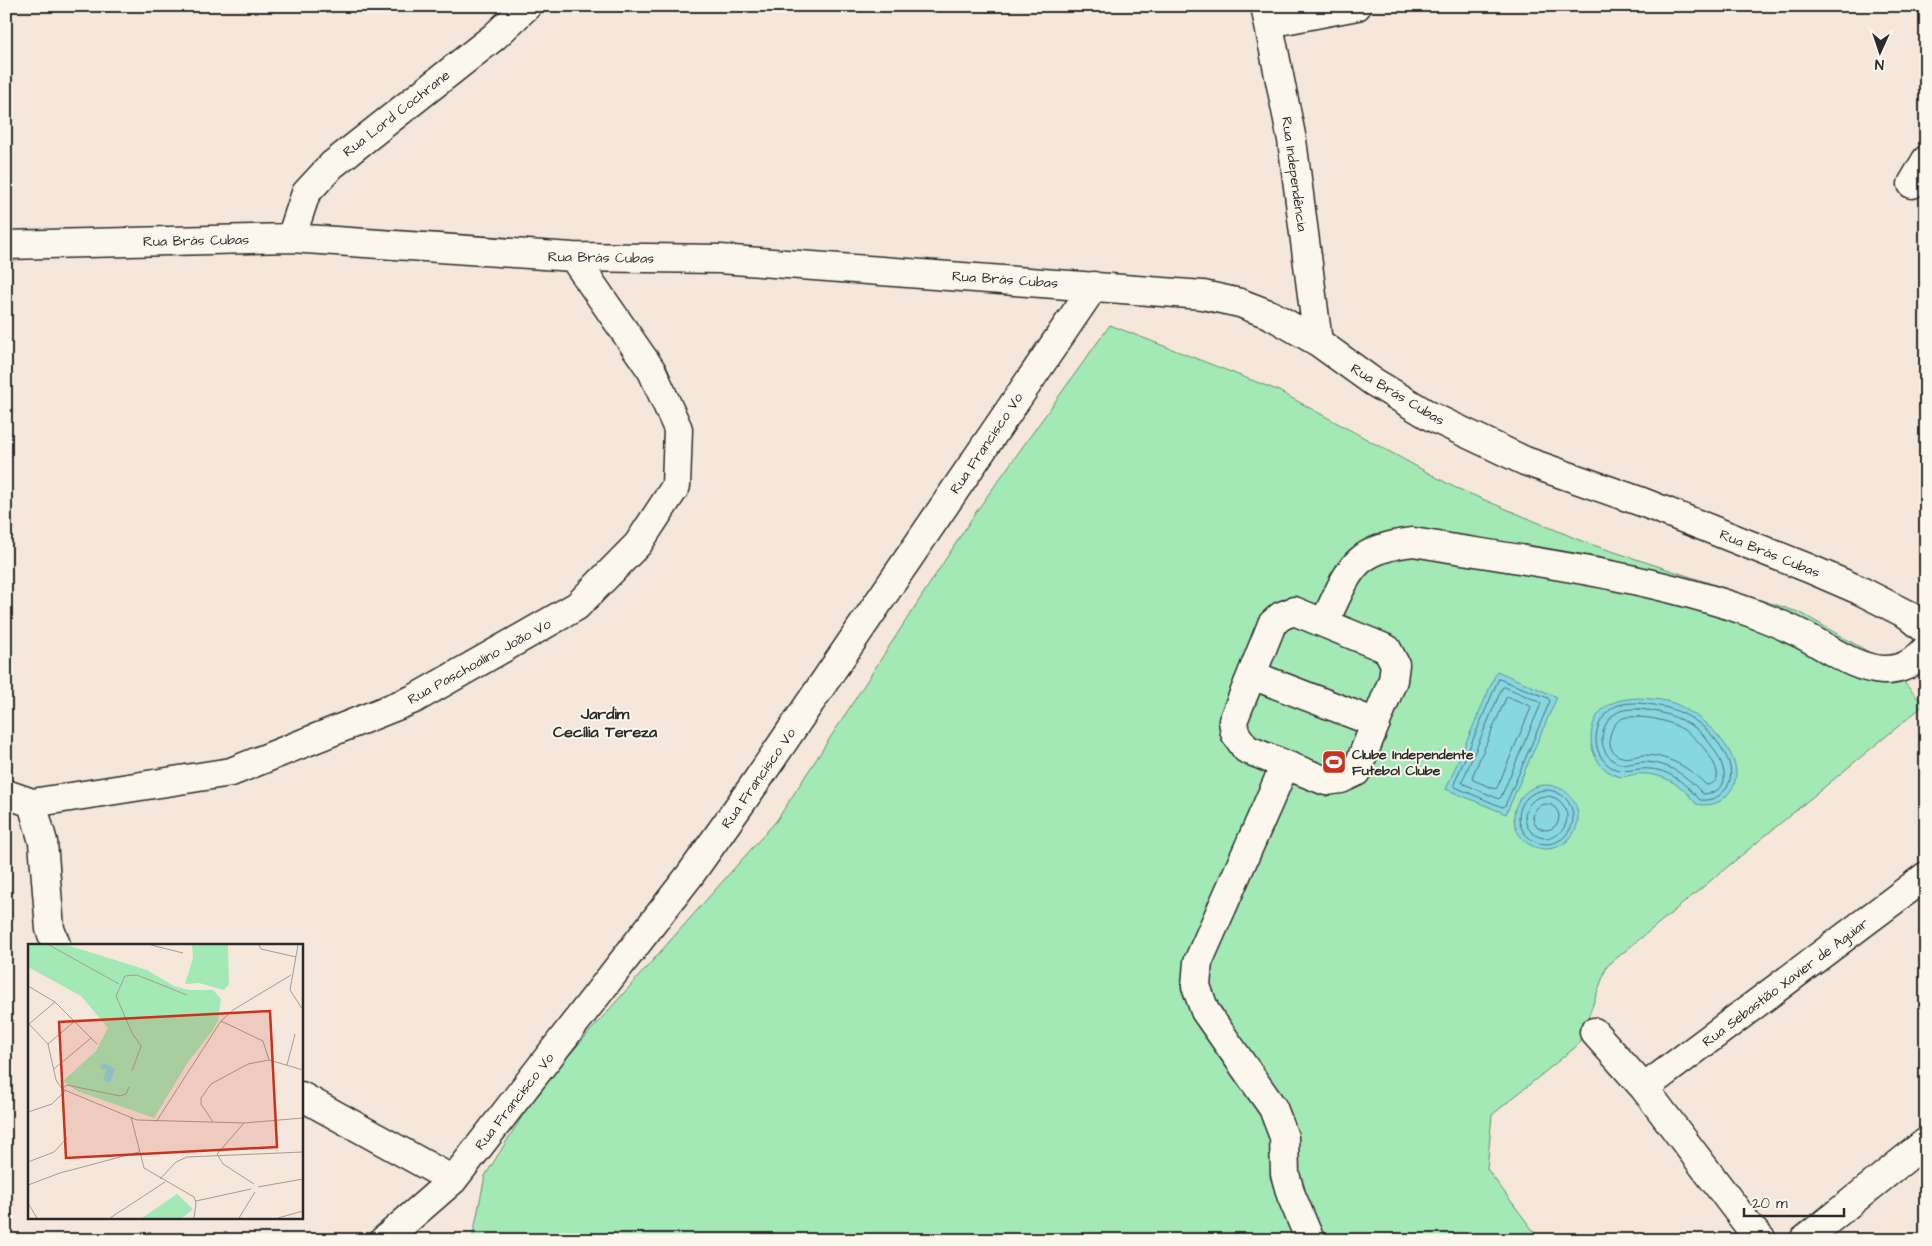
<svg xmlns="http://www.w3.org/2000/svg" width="1932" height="1246" viewBox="0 0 1932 1246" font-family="'Architects Daughter',sans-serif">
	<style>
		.green { fill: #a3e9b6; stroke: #678a70 }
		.water { fill: #87d7e1; stroke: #629298 }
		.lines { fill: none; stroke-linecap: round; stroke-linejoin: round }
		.shore { stroke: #507074; stroke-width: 1 }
		.minor-casing { stroke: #2b2b2b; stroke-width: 31 }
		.minor { stroke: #fbf7ec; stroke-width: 28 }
		.labels { text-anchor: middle; stroke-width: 4; stroke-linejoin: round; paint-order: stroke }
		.street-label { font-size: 14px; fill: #2b2b2b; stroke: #fbf7ec }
		.poi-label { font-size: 14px; font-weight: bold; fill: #2b2b2b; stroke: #fbf7ec; text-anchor: start }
		.quarter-label { font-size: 16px; font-weight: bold; fill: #2b2b2b; stroke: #fbf7ec }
		.inset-road { fill: none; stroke: #a49c95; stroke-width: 1 }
		.view { fill: #c8321e; fill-opacity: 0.15; stroke: #c8321e; stroke-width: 2.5 }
		.inset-edge { fill: none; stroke: #2b2b2b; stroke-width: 2.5 }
	</style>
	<rect width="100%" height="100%" fill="#f5e7db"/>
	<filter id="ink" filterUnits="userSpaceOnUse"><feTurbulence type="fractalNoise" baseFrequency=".02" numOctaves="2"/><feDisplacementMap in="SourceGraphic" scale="10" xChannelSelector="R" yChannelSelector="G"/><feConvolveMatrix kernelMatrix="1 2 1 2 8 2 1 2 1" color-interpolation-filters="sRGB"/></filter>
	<g filter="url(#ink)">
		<path class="green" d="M1110,325L1277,390L1454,487L1584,542L1801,613L1886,662L1924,705L1607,966L1578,1045L1492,1115L1487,1169L1540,1240H472L485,1176L539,1089L777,820L978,509Z"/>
		<path class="water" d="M1497,671L1557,697L1506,814L1446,789Z
			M1639,698C1650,699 1662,699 1673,703C1703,714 1761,766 1724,798C1717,805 1705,806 1696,804C1682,784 1661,772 1636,774C1630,775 1624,778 1617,776C1591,767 1583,733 1600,712C1611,700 1624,699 1639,698Z
			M1514 817a32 32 0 1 1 64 0a32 32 0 1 1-64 0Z"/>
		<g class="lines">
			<path class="shore" d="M1499,679L1548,698L1550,701L1505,806L1502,807L1455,787L1454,785Z
				M1505,687L1540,702L1541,704L1501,797L1499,799L1464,784L1462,782L1502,688Z
				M1509,697L1530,706L1531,708L1497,788L1495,789L1473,780L1472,777L1506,698Z
				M1639,703C1661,705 1683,710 1701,725C1717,738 1743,770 1724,791C1718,798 1709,801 1700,800C1682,781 1668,767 1640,769C1629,770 1622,773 1611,767C1588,752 1593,718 1616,706C1623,703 1632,703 1639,703Z
				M1639,709C1660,711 1676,716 1694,727C1712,740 1747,791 1703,794C1687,776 1670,763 1644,762C1633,762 1624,768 1614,761C1595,749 1600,720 1620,711C1626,709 1633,709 1639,709Z
				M1639,717C1658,718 1675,723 1690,734C1700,741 1735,782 1706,785C1690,768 1670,756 1645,755C1638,755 1629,759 1622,757C1603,753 1608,724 1623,718C1628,716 1634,717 1639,717Z
				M1519 817a27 27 0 1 1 54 0a27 27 0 1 1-54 0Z
				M1525 817a21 21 0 1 1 42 0a21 21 0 1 1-42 0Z
				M1533 817a13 13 0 1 1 26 0a13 13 0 1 1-26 0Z"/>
			<defs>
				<path id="minor" d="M1265,6L1292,140L1318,342
					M1269,23L1357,6
					M1912,184L1926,160
					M291,238L306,193L332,165L494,37L527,6
					M6,245L291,238L573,257L720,259L1203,295L1240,303L1271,315L1318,342L1372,381L1430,416L1525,461L1642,502L1808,568L1859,590L1908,615L1926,630
					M1294,611L1387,649L1395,664L1393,680L1356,772L1341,779L1326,781L1246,749L1235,733L1233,721L1272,624L1281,616Z
					M1324,623C1349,572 1351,549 1413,542C1526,561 1643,574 1752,613C1768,619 1785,626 1801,634C1827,647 1853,668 1883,670C1901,671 1915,662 1926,649
					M1252,675L1376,723
					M1285,765L1198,962L1196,986L1205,1011L1273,1108L1284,1137L1285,1174L1291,1195L1310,1240
					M6,794L32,803
					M56,945L50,929L43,842L32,803L231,772L414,699L577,606L638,544L676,486L678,429L652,371L573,257
					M1594,1032L1644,1088L1748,1225L1762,1240
					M1644,1088L1926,876
					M301,1096L453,1180
					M384,1240L453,1180L690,875L756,782L1094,286
					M1804,1240L1926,1142"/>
			</defs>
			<use href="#minor" class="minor-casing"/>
			<use href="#minor" class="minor"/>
		</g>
	</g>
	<defs>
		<symbol id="stadium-square" viewBox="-11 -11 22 22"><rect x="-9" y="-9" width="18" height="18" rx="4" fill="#c8321e" stroke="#fbf7ec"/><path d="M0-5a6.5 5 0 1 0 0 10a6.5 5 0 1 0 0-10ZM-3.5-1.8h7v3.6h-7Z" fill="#fff"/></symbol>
	</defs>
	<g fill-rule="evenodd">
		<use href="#stadium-square" x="1320" y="748" width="28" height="28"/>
	</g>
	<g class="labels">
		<g class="street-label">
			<text transform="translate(396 113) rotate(-38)" y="5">Rua Lord Cochrane</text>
			<text transform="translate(1295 174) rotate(82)" y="5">Rua Independência</text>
			<text transform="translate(196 240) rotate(-1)" y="5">Rua Brás Cubas</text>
			<text transform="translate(601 257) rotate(1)" y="5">Rua Brás Cubas</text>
			<text transform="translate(1005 279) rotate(4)" y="5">Rua Brás Cubas</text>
			<text transform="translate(1398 394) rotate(31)" y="5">Rua Brás Cubas</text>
			<text transform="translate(986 443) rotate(-56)" y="5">Rua Francisco Vo</text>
			<text transform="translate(1770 553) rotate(22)" y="5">Rua Brás Cubas</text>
			<text transform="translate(479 661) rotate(-29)" y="5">Rua Paschoalino João Vo</text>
			<text transform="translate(758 778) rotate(-55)" y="5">Rua Francisco Vo</text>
			<text transform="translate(1785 982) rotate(-37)" y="5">Rua Sebastião Xavier de Aguiar</text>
			<text transform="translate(514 1101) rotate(-52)" y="5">Rua Francisco Vo</text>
		</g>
		<g class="poi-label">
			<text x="1352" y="759">Clube Independente<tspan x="1352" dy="16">Futebol Clube</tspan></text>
		</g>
		<g class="quarter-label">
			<text x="605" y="719">Jardim<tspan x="605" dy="18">Cecília Tereza</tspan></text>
		</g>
	</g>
	<g transform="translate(28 944)">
		<rect width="275" height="275" fill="#f5e7db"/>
		<path d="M0,1H39L119,26L146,42L161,46H185L193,55L190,77L184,87L160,118L126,174L49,147L35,137L68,107L80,84L53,52L0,23ZM164,1H200L201,40L196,46L171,39L157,40L165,14ZM149,250L165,265L154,274H114Z" fill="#a3e9b6"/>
		<path d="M76,119L87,125L82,139L75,136L79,125L74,126L72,123Z" fill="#87d7e1"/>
		<path class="inset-road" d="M21,1L91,40M123,1L155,9M231,1L233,5L268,13M270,1L262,46L275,66M0,42L27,58L69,100M0,79L20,100L28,136L34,145L109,176L216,179L275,174M1,80L27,58M20,100L48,76M241,116L275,126M259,121L267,90M26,125L63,94M104,127L113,102L104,89L88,52L97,32L109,31L159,51M34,145L39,141L92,152L98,150L101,143M0,168L24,160L37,147M103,173L116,224L166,253L168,259L166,274M128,178L193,77L205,66L263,31M185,178L173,160V154L183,140L220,120L241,116L235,97L193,77M189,210L195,220L226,240M189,210L216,179M0,218L26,208L39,194M132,235L148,218L159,213L275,208M0,241L32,229L111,208M230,243L275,235M168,257L223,245M0,259L9,274M82,274L137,238M211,274L227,248M250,274L275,267"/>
		<path class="view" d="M242,67L249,203L38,214L31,78Z"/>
		<rect width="275" height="275" class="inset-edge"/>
	</g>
	<rect width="1932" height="1246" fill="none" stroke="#fbf7ec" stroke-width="25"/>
	<rect x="12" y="12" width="1907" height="1221" fill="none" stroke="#2b2b2b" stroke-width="2" filter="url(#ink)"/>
	<g transform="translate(1880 52) rotate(183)" stroke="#fbf7ec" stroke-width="4" paint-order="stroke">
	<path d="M0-4L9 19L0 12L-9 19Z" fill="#2b2b2b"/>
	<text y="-8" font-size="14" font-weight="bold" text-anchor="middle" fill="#2b2b2b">N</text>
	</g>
	<path d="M1744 1208v8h100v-8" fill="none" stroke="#2b2b2b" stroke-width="2.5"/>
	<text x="1752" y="1208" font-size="15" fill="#2b2b2b" stroke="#fbf7ec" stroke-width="4" paint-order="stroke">20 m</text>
</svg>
